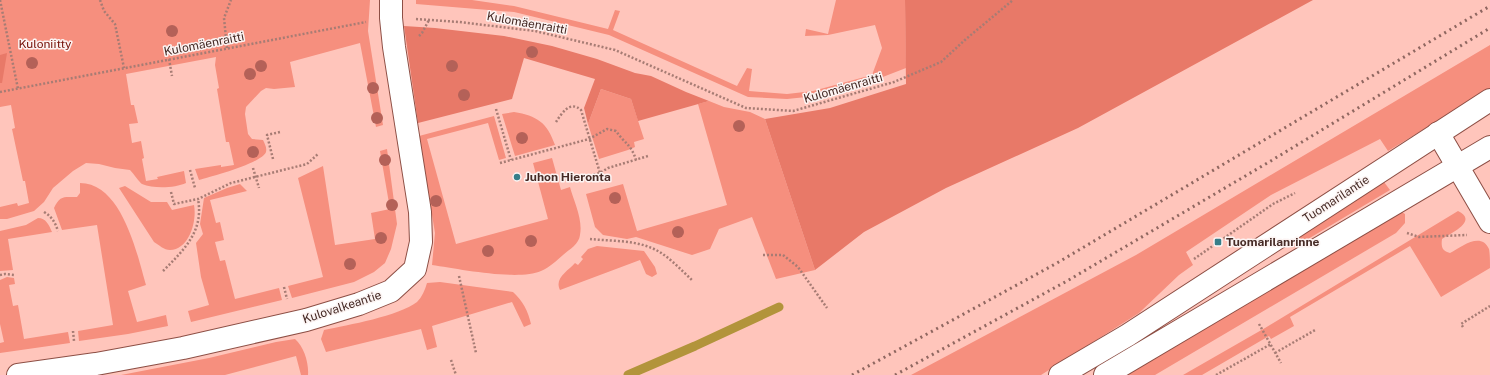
<svg xmlns="http://www.w3.org/2000/svg" width="1490" height="375" viewBox="0 0 1490 375" font-family="'Public Sans',sans-serif">
	<style>
		.green { fill: #f68f7e }
		.forest { fill: #e87968 }
		.lines { fill: none; stroke-linecap: round; stroke-linejoin: round }
		.stream { stroke: #b2943b; stroke-width: 9 }
		.minor-casing { stroke: #8d4f45; stroke-width: 24 }
		.secondary-casing { stroke: #8d4f45; stroke-width: 24 }
		.path { stroke: #a77c74; stroke-width: 2.5; stroke-dasharray: 2 2; stroke-linecap: butt }
		.minor { stroke: #fff; stroke-width: 22 }
		.secondary { stroke: #fff; stroke-width: 22 }
		.rail { stroke: #8f6760; stroke-width: 3; stroke-dasharray: 2 4; stroke-linecap: butt }
		.tree { fill: #b46158 }
		.poi-dot { fill: #377e89; stroke: #fcf4f3; stroke-width: 1.5 }
		.labels { text-anchor: middle; stroke-width: 3; stroke-linejoin: round; paint-order: stroke }
		.street-label { font-size: 12px; fill: #462b26; stroke: #fcf4f3 }
		.park-label { font-size: 12px; fill: #761007; stroke: #fcf4f3 }
		.poi-label { font-size: 12px; font-weight: bold; fill: #462b26; stroke: #fcf4f3; text-anchor: start }
	</style>
	<rect width="100%" height="100%" fill="#ffc5bb"/>
	<path class="green" d="M0,0H370L368,31L383,125L376,127L360,43L290,62L295,87L274,89L266,88L261,91L246,107L245,114L248,134L252,139L263,140C265,144 267,148 266,152C262,163 211,177 199,180L195,169L221,165V167L234,165L229,142H226L217,89L219,88L215,65L216,57L126,74L131,105H134L138,123L129,124L132,143L141,141L144,158L142,159L146,181L158,179L157,177L184,171L186,183C175,188 154,189 142,184C140,183 133,173 130,170L115,168L99,164L86,163L73,171L53,188L44,202L34,211L7,219H0V207L17,203L18,206L29,203L25,181H23L12,129L15,128L11,105L0,107Z
		M416,0H472L514,6L608,29L615,10L620,11L613,30L737,86L747,68L752,69L749,91L787,94L813,91L872,75L882,48L875,25L828,35L805,36L806,29L828,34L836,0H905L906,68L875,80L816,96L787,99L748,97L609,35L514,12L416,4Z
		M1490,45V89L1388,151L1380,139L1271,195L1186,252L1193,265L1179,275L1139,313L1041,375H911L1136,255Z
		M601,89L631,99L644,139L634,142L635,147L628,150L599,159L588,124Z
		M709,101L724,107L750,112L765,119L815,270L776,279L752,217L719,229L710,249L692,255L636,237L627,239L603,235L595,227L586,194L623,184L637,231L727,205L698,104Z
		M514,112C537,116 547,122 555,145L515,156L502,114Z
		M494,116L506,158L499,160L488,123L427,139L456,244L548,219L533,163L552,158L561,190L570,187C574,202 583,219 580,235C579,244 570,249 563,255C556,261 550,267 541,271C518,281 459,269 432,265L435,233L419,136Z
		M387,149L397,224L391,249L385,263L374,272L354,282L292,298L288,286L323,277L298,178L323,166L335,245L375,239L371,213L390,209L380,151Z
		M1384,182L1390,190L1293,248L1288,247L1290,243Z
		M80,183C122,183 137,254 146,285L128,291L137,322L166,315L168,326L128,334L79,341L78,331L113,325L97,225L62,230L54,208C60,195 64,197 77,197L80,193Z
		M240,184L247,191L210,200L216,223L220,222L224,240L215,242L220,261L225,260L235,299L279,288L282,300L191,322L188,311L209,305L201,277L196,243L203,234L200,224L204,198L227,188Z
		M125,186L151,202H167L172,210L194,205C197,220 190,249 170,250C164,250 159,245 154,242L119,188Z
		M1398,210L1405,214V223L1396,233L1155,375H1113Z
		M1458,211C1479,221 1450,234 1442,239C1441,247 1442,251 1450,253C1461,247 1481,231 1489,249C1490,254 1490,263 1490,268L1441,297L1410,246L1290,317L1294,326L1271,339L1269,336L1202,375H1183L1265,328Z
		M38,218C46,218 49,225 52,232L8,239L13,270L0,271V231L26,225Z
		M597,246L644,251L655,267L657,274L652,277L646,274L640,260L560,290C554,278 568,271 575,263L578,265L583,259L581,257L588,249Z
		M7,277L14,278L15,284L9,285L13,306L18,305L24,339L68,332L70,343L0,353V343L4,342L0,324V280Z
		M440,282L513,292C523,301 528,311 531,324L524,327L512,302L432,326L437,347L427,350L421,329L326,352L321,339L324,330C348,325 399,316 417,302C422,297 425,290 427,283Z
		M295,339C304,347 309,363 308,375H301L296,356L225,375H121L209,358L276,342Z"/>
	<path class="forest" d="M905,0H1313L1078,128L946,188L864,232L815,270L765,119L830,108L906,84Z
		M404,26L435,28L504,36L552,46L597,59L635,73L651,76L686,92L709,101L638,121L631,99L601,89L588,124L584,108L595,79L524,58L512,99L418,123Z
		M7,53L2,83H0V55Z"/>
	<g class="lines">
		<path class="stream" d="M628,375L695,346L779,307"/>
		<defs>
			<path id="minor" d="M1438,133L1490,222
				M18,375L96,364L183,348L306,320L359,304L391,291L415,269L421,242L420,212L394,47L391,18V0"/>
			<path id="secondary" d="M1060,375L1128,335L1490,100
				M1105,375L1490,147"/>
		</defs>
		<use href="#minor" class="minor-casing"/>
		<use href="#secondary" class="secondary-casing"/>
		<path class="path" d="M0,0L18,89
			M100,0L104,11L115,24L124,68
			M416,19L459,22L535,31L615,50L746,108L793,111L894,82L941,62L966,39L1013,0
			M419,36L422,33L429,20
			M227,48L224,18L231,0
			M169,59L172,76
			M0,92L366,22
			M496,109L511,160
			M556,122C562,113 570,100 581,110L600,173
			M273,159L267,135L280,132
			M500,163L589,139L607,129L616,131C625,144 631,144 636,160
			M253,168L259,188
			M190,170L195,188
			M574,180L600,173L608,168L648,156
			M171,192L174,204L198,199L231,183L307,164L318,154
			M44,212C52,217 55,222 58,231
			M1407,233L1419,237L1467,235
			M590,239C609,241 631,240 649,247C665,252 680,269 693,281
			M763,255H783L798,267L827,308
			M1194,259L1273,204L1295,193
			M163,271C184,250 204,231 198,199
			M0,275L5,274L14,275
			M459,276L476,353
			M284,287L287,299
			M1259,324L1281,363
			M1463,327L1461,324L1490,306
			M73,331L74,341
			M1275,353L1315,330
			M451,360L456,375
			M1216,375L1271,344"/>
		<use href="#minor" class="minor"/>
		<use href="#secondary" class="secondary"/>
		<path class="rail" d="M852,375L1057,263L1490,6
			M895,375L1067,281L1269,162L1490,28"/>
	</g>
	<g class="tree">
		<circle cx="172" cy="31" r="6"/>
		<circle cx="532" cy="52" r="6"/>
		<circle cx="32" cy="63" r="6"/>
		<circle cx="261" cy="66" r="6"/>
		<circle cx="452" cy="66" r="6"/>
		<circle cx="250" cy="74" r="6"/>
		<circle cx="373" cy="88" r="6"/>
		<circle cx="464" cy="95" r="6"/>
		<circle cx="377" cy="118" r="6"/>
		<circle cx="739" cy="126" r="6"/>
		<circle cx="522" cy="138" r="6"/>
		<circle cx="253" cy="152" r="6"/>
		<circle cx="385" cy="160" r="6"/>
		<circle cx="615" cy="198" r="6"/>
		<circle cx="436" cy="201" r="6"/>
		<circle cx="392" cy="205" r="6"/>
		<circle cx="678" cy="232" r="6"/>
		<circle cx="381" cy="238" r="6"/>
		<circle cx="531" cy="241" r="6"/>
		<circle cx="488" cy="251" r="6"/>
		<circle cx="350" cy="264" r="6"/>
	</g>
	<g class="poi-dot">
		<circle cx="517" cy="177" r="4"/>
		<rect x="1214" y="238" width="8" height="8" rx="2"/>
	</g>
	<g class="labels">
		<g class="street-label">
			<text transform="translate(527 23) rotate(10)" y="4">Kulomäenraitti</text>
			<text transform="translate(204 44) rotate(-11)" y="4">Kulomäenraitti</text>
			<text transform="translate(843 88) rotate(-16)" y="4">Kulomäenraitti</text>
			<text transform="translate(1336 199) rotate(-33)" y="4">Tuomarilantie</text>
			<text transform="translate(342 307) rotate(-18)" y="4">Kulovalkeantie</text>
		</g>
		<g class="park-label">
			<text x="45" y="48">Kuloniitty</text>
		</g>
		<g class="poi-label">
			<text x="525" y="181">Juhon Hieronta</text>
			<text x="1226" y="246">Tuomarilanrinne</text>
		</g>
	</g>
</svg>
